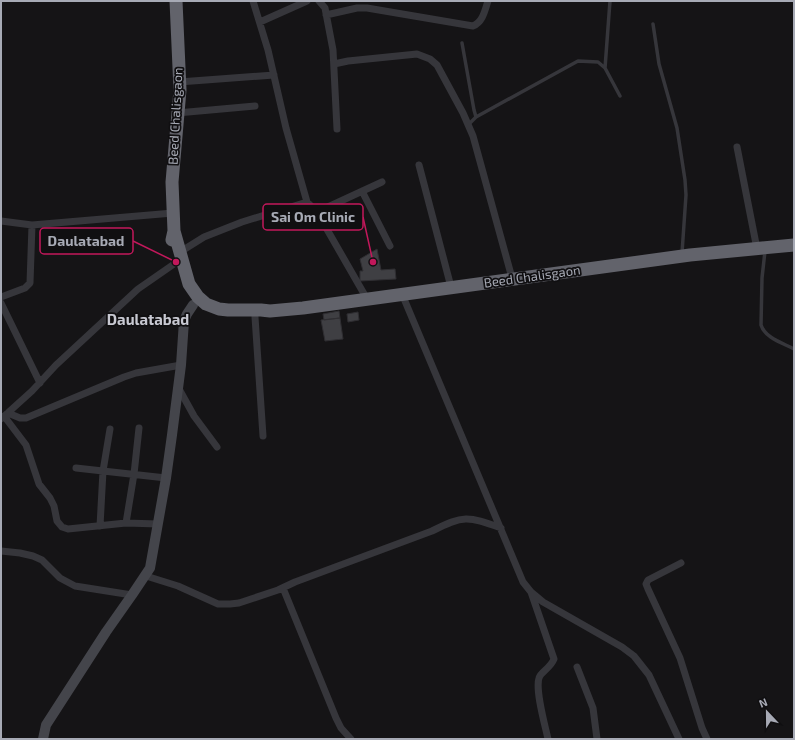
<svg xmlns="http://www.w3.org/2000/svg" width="795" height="740" viewBox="0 0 795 740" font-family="'Exo 2',sans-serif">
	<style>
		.building { fill: #3f3f43; stroke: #2f2e32 }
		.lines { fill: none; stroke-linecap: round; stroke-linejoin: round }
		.lane { stroke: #36363b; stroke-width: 3.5 }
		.street { stroke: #36363b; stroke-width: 7 }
		.secondary { stroke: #44454b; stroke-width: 10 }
		.highway { stroke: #62636b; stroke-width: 13 }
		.labels { text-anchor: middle; stroke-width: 3.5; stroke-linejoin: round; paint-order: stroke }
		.street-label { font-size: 13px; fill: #a7aab5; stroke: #100f11 }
		.quarter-label { font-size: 15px; font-weight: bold; fill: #c8c9d2; stroke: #100f11 }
		.leader { fill: none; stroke: #c2185b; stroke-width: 1.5 }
		.callout-dot { fill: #c2185b; stroke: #100f11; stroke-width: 1.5 }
		.callout { fill: #100f11; stroke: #c2185b; stroke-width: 1.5 }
		.callout-label { font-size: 14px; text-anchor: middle; font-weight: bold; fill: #a7aab5 }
	</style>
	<rect width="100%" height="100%" fill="#151416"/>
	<path class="building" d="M377,249L381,270L395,269L396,279L360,281V271H363L360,259Z
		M339,311L340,318L324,320L323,314Z
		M358,312L359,320L348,322L347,314Z
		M340,318L343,339L325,341L321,320Z"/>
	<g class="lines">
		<path class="lane" d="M653,24L659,64L677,128L685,180L686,195L682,253
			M462,43L474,110L476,117
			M605,68L610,1
			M468,125L476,117L578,61L598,62L605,68L620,96
			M765,251L762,278L761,325C765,338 783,343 794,349"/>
		<path class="street" d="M253,1L268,50L286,128L307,202L317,212L367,299
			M319,1L325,8L333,50L337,129
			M326,15L357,8H367L473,26C483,22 485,10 488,1
			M260,22L307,1
			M334,64L348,61L417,54L430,59L437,65L463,113L473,136L512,278
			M179,82L274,75
			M177,113L255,106
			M737,147L757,249
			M419,165L451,287
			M362,191L390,246
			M317,212L382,182
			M1,221L32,225L173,213
			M180,252L204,237L242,222L307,202
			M402,294L523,582L531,592L543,602L622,647L634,656L649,675L679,739
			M1,297L25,288L30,283L32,225
			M1,303L40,383
			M255,317L263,436
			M178,387L194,416L217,447
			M8,413L20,418H26L124,377L136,373L181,365
			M4,416L26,445L39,484L50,498L54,506L57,521L62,527L68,529L126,523L158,524
			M1,419L32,391L56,365L138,289L174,264
			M76,468L166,478
			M126,523L134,474L139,428
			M100,526L103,471L110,429
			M1,551L20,553L33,556L42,560L60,578L75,586L132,595
			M681,563L648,580L646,584L648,589L680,658L702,728L707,739
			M146,576L178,586L218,604H230L239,603L278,590L295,582L432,531C464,515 467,516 501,528
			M283,588L336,718L341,728L351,739
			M531,592L554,659C550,669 541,671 539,678C535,690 545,725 548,739
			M577,667L593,708L597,739"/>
		<path class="secondary" d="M43,739L46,725L106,632L132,595L150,568L166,478L172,435L181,365L184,321L187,314L193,305"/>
		<path class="highway" d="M174,231L189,284L198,297L206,304L219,309L228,310H261L270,311L303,308L690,255L794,245
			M172,240L174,231L172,182L180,90L176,1"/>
	</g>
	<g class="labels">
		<g class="street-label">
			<text transform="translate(175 116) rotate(-87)" y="5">Beed Chalisgaon</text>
			<text transform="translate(532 276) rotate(-8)" y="5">Beed Chalisgaon</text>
		</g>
		<g class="quarter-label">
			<text x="148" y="325">Daulatabad</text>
		</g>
	</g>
	<path class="leader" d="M373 262L363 217M176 262L133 241"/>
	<g class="callout-dot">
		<circle cx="373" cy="262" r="4"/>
		<circle cx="176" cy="262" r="4"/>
	</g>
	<g class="callout">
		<rect x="263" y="204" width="100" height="26" rx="4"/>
		<rect x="40" y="228" width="93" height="26" rx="4"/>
	</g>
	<g class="callout-label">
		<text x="313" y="222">Sai Om Clinic</text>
		<text x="86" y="246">Daulatabad</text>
	</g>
	<rect width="795" height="740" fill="none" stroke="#a7aab5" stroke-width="4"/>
	<g transform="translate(767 712) rotate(338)" stroke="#100f11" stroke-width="3" paint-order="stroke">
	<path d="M0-3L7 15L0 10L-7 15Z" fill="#a7aab5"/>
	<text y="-6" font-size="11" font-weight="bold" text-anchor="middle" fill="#a7aab5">N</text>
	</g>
</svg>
